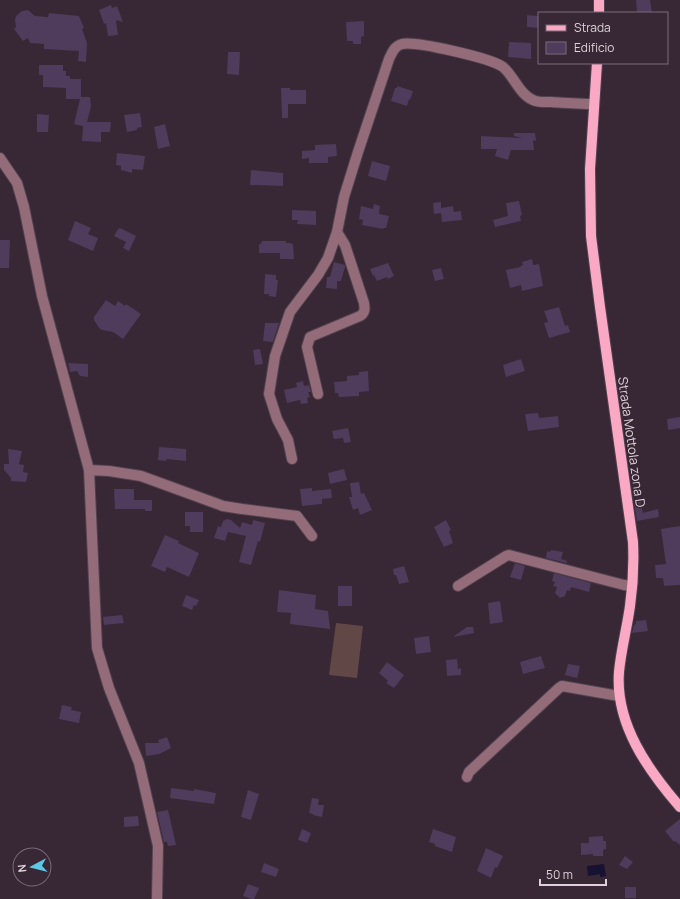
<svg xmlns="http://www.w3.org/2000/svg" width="680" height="899" viewBox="0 0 680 899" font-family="Manrope,sans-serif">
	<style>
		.green { fill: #624747 }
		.water { fill: #171231 }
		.building { fill: #4f3b5c }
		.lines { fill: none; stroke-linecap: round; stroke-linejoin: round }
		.minor-casing { stroke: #52424f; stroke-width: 12 }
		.major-casing { stroke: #52424f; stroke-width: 12 }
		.minor { stroke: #946c79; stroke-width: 10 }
		.major { stroke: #faa9c5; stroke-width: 10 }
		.labels { text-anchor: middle; stroke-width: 3; stroke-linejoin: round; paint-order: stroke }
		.street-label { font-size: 13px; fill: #ddd2da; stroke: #382734 }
	</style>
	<rect width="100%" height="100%" fill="#382734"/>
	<path class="green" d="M336,623L363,626L357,678L329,675Z"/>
	<path class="water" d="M604,864L606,876L600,877V874L588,876L587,866Z"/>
	<path class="building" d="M636,0H650L652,13H637Z
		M111,5L112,8L117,6L123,22L116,20L118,35L108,36L106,23L104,24L99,10Z
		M28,10L35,16L48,17L49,13L79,16L84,28L82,29L87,43L86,62L78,61L79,51L44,49V44L30,43L28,38L23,41L14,29L16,27L15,19L17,15L22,11Z
		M527,15L539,16V28L527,27Z
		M364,21V36L361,37V44H353V41H347L346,22Z
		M509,42L531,43V59L508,57Z
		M228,52H240L239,75L227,74Z
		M39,65H63V71H66V76H70V79H81V97H90L91,106L87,122H111L110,132H101V142L82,141L83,126L74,124L80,99H66V88L43,87V75H39Z
		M397,86L413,91L410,100L409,99L407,106L391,101L395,88H397Z
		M281,88H290V90H306V104H288V118H282Z
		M140,113L142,127L137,128V130L127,132L124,115Z
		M37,114L49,115L48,132H37Z
		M165,124L170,146L158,149L154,127Z
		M514,133H535L536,141L533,140L534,150H511L508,160L495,156L497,149H481V136L522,138L514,136Z
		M336,144L337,156L328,157V163H309V158L302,159V151L315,150V145Z
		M117,153L145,156L143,170L132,169V173L121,170V166L116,165Z
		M372,161L390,166L386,181L368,176Z
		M251,170L283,173V186L250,185Z
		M519,201L522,215L520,216L521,221L495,227L493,220L508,216L506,203Z
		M441,202V208L453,206L454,212L461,211L462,220L442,222L441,213L434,214L433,203Z
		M374,204L380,206L379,214L389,216L386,228H383V229L362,225L363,220L359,219L361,206L373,209Z
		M292,210L316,211V225L297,224L298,220H292Z
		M75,221L91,228L88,234L98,238L93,251L68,240Z
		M120,228L136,236L129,251L123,248L126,242L114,236L118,229Z
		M0,240H10L9,268H0Z
		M262,241H286V243H291V244H293L294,259H280V253H259V244H261Z
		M532,259L533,265L539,264L543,286L522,291L521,285L510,288L506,270L521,267L520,266L523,265L522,262Z
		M334,262L345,265V267L341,281H337V289L326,288L327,277H330Z
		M388,263L394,276L388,279L387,277L377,281L374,275L373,276L370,269Z
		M441,268L444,279L435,281L432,270Z
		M265,274L276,275V280H278L276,297L269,296V294H264Z
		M106,300L115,306L118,301L125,306L126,304L141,314L123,339L113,332L102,330L99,328L94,320V317Z
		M559,307L565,326L568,325L570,332L549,338L544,323L548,322L544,311Z
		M265,323H279L273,342L263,341Z
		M260,349L263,364L255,365L253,350Z
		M521,359L525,371L506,377L503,365Z
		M68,363L88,364V377L80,376L77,371L70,372Z
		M368,371L369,391L359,392V396L339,397L338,393H335L334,382L347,381V376L359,375V372Z
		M303,381L304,386L309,385L311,392H308L310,397L307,398L308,403L301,404L300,400L287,403L284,390L297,387L296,383Z
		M538,413L539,418L558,416L559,427L528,431L525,414Z
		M680,417V428L668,430L667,419Z
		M348,428L351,442L344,443L343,438L334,439L332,431Z
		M159,447L186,449V461L167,459L166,461L158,460Z
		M8,449L22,451L19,464L24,465L23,472L28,473L26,482L11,481V478L4,470V464H9Z
		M344,469L347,480L330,484L328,473Z
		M359,482L361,494L364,493L372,510L360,515L358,508L353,510L349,497H352L350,483Z
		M312,488V491L331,489L332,498L322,499V504L302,506L300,489Z
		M114,489H134V500H152V511H145V509H115Z
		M640,500L643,513L658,509L659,517L637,521L634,502Z
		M185,512H203V532H190V526H185Z
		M227,519L231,520L240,528L242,522L252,525L253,520L265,523L260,542L258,541L251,565L239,562L246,536L228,532L225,541L214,538L218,526L221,527L223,521Z
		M446,520L451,530L449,531L453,543L444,547L434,527Z
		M680,526V585L664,586L663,578H656L655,565L666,564L661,529Z
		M165,535L179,541L178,543L199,553L189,577L167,567L165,572L151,566Z
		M551,550L563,552L561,559L567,561V563L546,558L547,551L550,552Z
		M515,563L525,566L521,580L510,577Z
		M404,566L409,582L399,584L396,575H394L393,569Z
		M554,573L591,583L589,592L571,587L570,591L567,590L565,596L560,598L555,593L557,587L553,586L555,582L552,581Z
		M338,586H352V606H338Z
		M279,590L316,595L315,609L328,611L330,629L290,624L291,613L277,612Z
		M186,595L199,600L196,606L194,605L192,610L182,606Z
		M500,601L503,622L490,624L488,603Z
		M122,615L124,623L104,625L103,617Z
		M646,620L648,631L632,633L634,625L636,624V621Z
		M467,627H473L474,633L453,637Z
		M429,636L431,652L416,654L414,638Z
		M541,656L545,668L523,674L520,662Z
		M457,659L458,669L461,668V675L447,676L446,660Z
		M387,662L404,675L394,688L386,683L388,681L379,673Z
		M568,664L580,666L577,678L565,675Z
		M62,705L72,707L71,710L81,712L79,723L59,719Z
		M167,737L171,748L159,754L146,756L145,743H159L158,740Z
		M171,788L194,791V789L216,793L214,804L170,798Z
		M248,790L259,794L251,820L241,817Z
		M312,798L319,799L318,805H324L322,817L313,815V814L309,813Z
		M168,810L176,845L168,846L167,842H164L157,812Z
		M138,816L139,826L124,827V817Z
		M680,819V845L675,841L674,842L665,831Z
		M302,829L311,833L307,843L298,840Z
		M433,829L456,837L452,852L435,846V844L429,842Z
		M603,836V841H606V849L603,850V856H593V854L581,855V843H589V837Z
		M486,848L503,856L497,868L495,867L491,878L477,871Z
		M625,856L633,862L627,869L619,865Z
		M264,863L279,869L276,877L261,872Z
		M248,884L259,888L254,899H251L243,896Z
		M625,887H636V898H625Z"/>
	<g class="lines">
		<defs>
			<path id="minor" d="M0,158L17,183L24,207L42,296L89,470L97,648L109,688L139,763L158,846L157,899
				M318,394L307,347L310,337L360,316C365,313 365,309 364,303L345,245L337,232
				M292,459L288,440L277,419L269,394L275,356L290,312L318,275L328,258L337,232L344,197L358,152L389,59C392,53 394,46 402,44C416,41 491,58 503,67C514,76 519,94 533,100C539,103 546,102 551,102C566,103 580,104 594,104
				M89,470L109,471L141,476L223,506L242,509L297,516L312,536
				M458,586L506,556L509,555L624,585L632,586
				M467,777L469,772L559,688L562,686L619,696"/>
			<path id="major" d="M599,13V0
				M597,63L590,169L591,236L600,307L633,542C634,563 633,585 630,606C627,628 621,650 619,672C615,724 648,770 680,807"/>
		</defs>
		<use href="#minor" class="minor-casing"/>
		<use href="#major" class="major-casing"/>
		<use href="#minor" class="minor"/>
		<use href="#major" class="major"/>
	</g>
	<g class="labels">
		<g class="street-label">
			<text transform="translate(632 442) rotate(82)" y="5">Strada Mottola zona D</text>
		</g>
	</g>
	<rect x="538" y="12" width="130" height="52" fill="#382734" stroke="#7a6b76"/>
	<rect x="546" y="25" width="20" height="6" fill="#faa9c5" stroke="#7a6b76"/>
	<text x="574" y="32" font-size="12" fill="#ddd2da">Strada</text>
	<rect x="546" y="42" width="20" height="12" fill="#4f3b5c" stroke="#7a6b76"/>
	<text x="574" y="52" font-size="12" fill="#ddd2da">Edificio</text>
	<g transform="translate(32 867) rotate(263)"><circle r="19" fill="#382734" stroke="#7a6b76"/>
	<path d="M0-3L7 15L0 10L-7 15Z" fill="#5bc8e6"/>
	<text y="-6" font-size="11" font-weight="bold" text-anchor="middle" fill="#ddd2da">N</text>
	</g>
	<path d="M540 879v6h66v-6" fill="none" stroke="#ddd2da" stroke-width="2"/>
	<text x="546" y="879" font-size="12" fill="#ddd2da" stroke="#382734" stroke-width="3" paint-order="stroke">50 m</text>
</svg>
